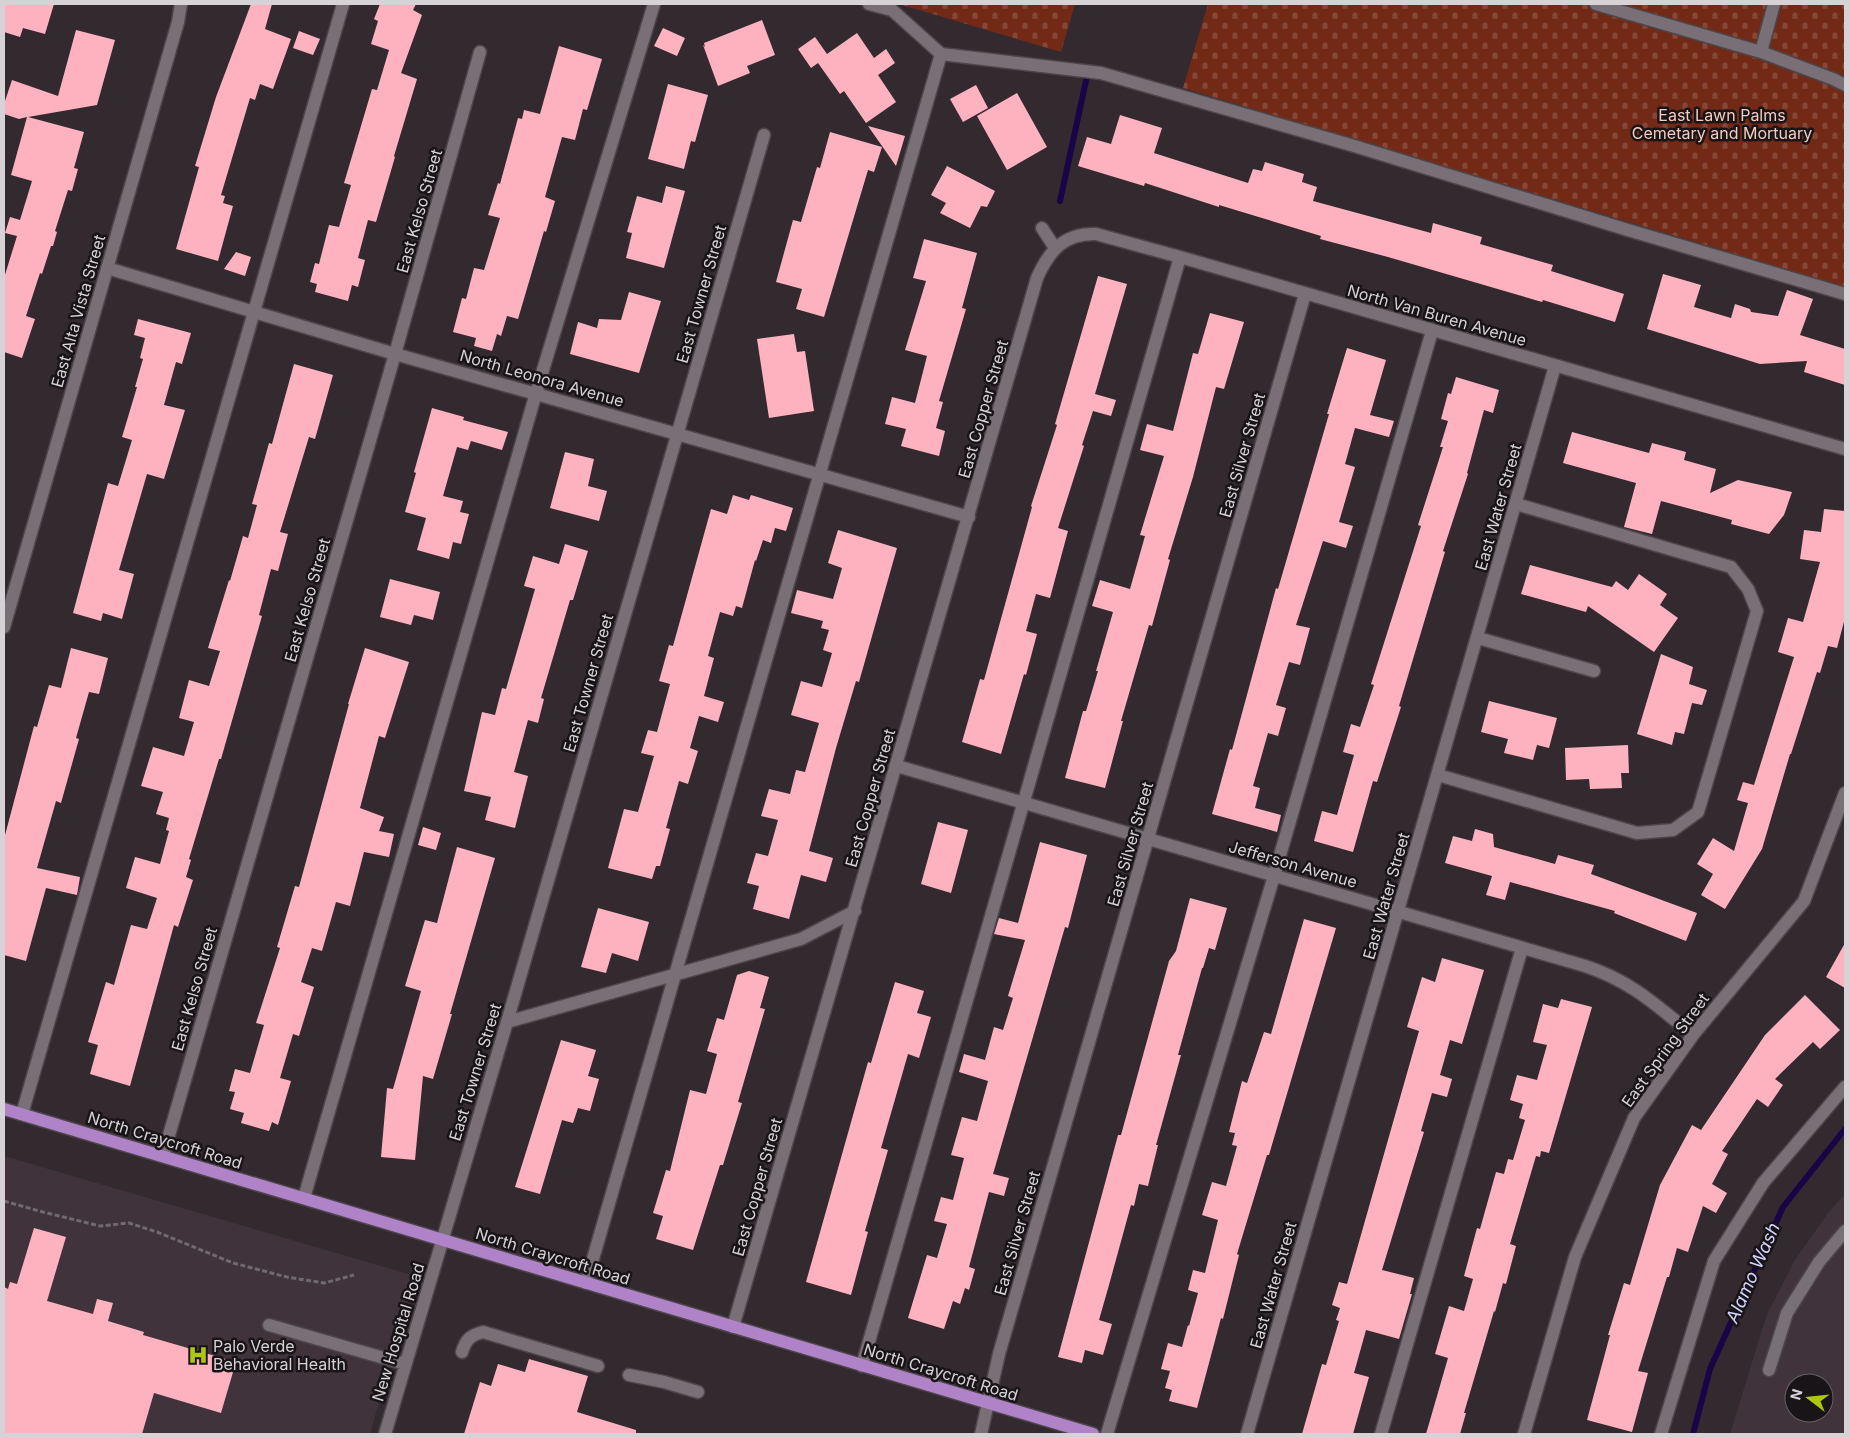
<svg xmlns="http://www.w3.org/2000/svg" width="1849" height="1438" viewBox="0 0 1849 1438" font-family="Inter,sans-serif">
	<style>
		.built { fill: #41333c; fill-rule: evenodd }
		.cemetery { fill: url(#cemetery-stones) }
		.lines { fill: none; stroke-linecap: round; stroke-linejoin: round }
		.stream { stroke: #170548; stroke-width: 6 }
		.building { fill: #feb2c0 }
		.minor-casing { stroke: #4c4549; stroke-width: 15 }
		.major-casing { stroke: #4c4549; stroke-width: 15 }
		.path { stroke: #70696e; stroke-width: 3; stroke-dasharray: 5 2.5; stroke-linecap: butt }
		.minor { stroke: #796f76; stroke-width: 12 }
		.major { stroke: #b082c8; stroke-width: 12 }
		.labels { text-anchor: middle; stroke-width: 5; stroke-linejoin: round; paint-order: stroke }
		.park-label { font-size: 16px; fill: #f9cabd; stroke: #181417 }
		.street-label { font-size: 16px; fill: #d7d2d5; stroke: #181417 }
		.poi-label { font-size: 16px; fill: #d7d2d5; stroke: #181417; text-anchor: start }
		.water-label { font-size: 18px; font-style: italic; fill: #d3d4fd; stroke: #181417 }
	</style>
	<defs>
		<pattern id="cemetery-stones" width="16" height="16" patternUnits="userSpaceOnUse" patternTransform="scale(1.25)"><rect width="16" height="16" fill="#722a17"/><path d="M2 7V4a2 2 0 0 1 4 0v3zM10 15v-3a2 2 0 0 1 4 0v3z" fill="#854838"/></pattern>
	</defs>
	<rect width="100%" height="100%" fill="#332a30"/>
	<path class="built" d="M4,1156L415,1276L370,1434H4Z
		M1845,1194V1434H1730L1767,1314L1795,1260L1828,1213ZM1794,1383H1824V1413H1794Z"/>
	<path class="cemetery" d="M899,4H1075L1061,52Z
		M1208,4H1845V287L1183,88Z"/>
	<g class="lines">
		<path class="stream" d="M1060,201L1087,76
			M1693,1434L1710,1369L1783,1207L1845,1129"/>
	</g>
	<path class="building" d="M4,4H54L45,34L23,28L20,37L4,32Z
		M251,4H272L265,29L291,39L273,89L260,84L255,100L250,98L221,195L225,196L223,203L233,206L218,261L176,249L199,167L195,166L216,97Z
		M380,4H416L413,10L422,15L401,73L417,79L394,156L395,157L376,222L368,220L358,258L365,260L358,287L352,285L348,301L315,292L317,284L310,282L315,263L319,264L329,225L339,227L351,185L344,183L372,89L377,90L389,50L371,44L378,21L374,19Z
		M762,20L775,55L747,66L750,73L718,86L703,45L705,47L704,43Z
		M663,28L685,38L677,56L654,46Z
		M76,30L115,40L97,105L28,117L84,132L74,168L78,169L72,191L68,190L55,231L57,232L53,246H51L42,274L40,273L26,316L35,319L22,358L4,352V278L17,236L5,233L10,217L20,220L32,181L11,175L27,117L19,119L4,114V104L12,80L58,96Z
		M299,31L320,39L313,55L293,48Z
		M857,33L874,58L886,49L895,63L878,75L896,102L866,123L844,91L840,94L818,63L811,68L798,49L815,37L827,54Z
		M559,46L602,59L587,110L583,109L575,140L562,137L545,197L555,201L546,232L544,231L518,319L507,316L501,336L497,334L492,351L474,346L476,338L453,332L462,298L466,299L474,268L484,270L500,218L488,215L498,183L500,184L518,118L522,119L524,110L540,114Z
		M668,84L708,95L695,142L691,141L684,169L648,159Z
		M976,85L988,108L963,122L950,99Z
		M1017,93L1047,147L1007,170L977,116Z
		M1120,115L1162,128L1154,153L1248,183L1253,169L1262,171L1265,162L1304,174L1302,182L1317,187L1313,201L1431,233L1433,223L1482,237L1480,244L1553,265L1551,271L1624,294L1615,322L1543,300L1542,302L1388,257L1320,239L1321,236L1219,205V207L1145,183L1144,186L1078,166L1087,137L1111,144Z
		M868,126L905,136L896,166Z
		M830,132L882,147L874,172L868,170L824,317L796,309L802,289L776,282L793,220L801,222L817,167L820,168Z
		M947,166L995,191L987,207L981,206L970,228L940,213L946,203L931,195Z
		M666,186L685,191L664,268L626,258L632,233L627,232L637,196L662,203Z
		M924,239L977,253L962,308L966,309L939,401L943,402L936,428L945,431L939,456L901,446L906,429L885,424L892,397L915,403L927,356L905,350L926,281L913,278Z
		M236,252L251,257L245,276L224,269Z
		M1663,274L1701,285L1694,307L1731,318L1735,304L1750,309L1751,312L1778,316L1787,290L1813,299L1800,335L1845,349V385L1804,372L1807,361L1760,364L1647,329Z
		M1098,276L1127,284L1095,394L1116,400L1111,416L1093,411L1082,445L1084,446L1058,528L1068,531L1050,598L1036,594L1026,631L1037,634L1026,675L1024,674L1001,754L962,742L980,679L984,680L1032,507L1031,506L1057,425L1055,424Z
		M629,292L661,301L639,373L570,354L578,322L597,328L599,319L621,320Z
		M1210,313L1244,322L1224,389L1216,387L1193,477L1168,559L1170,560L1152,626L1149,625L1121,721H1123L1105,788L1065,778L1083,711H1086L1098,671H1096L1113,612L1092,606L1100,580L1130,589L1145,536L1140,535L1164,456L1140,450L1147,424L1173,431L1193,353L1198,354Z
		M138,319L191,333L182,364L176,362L164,405L185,410L164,479L147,474L119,570L134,574L122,619L103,613L101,621L73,613L108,483L118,486L132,440L122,437L137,387H135L143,359L140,358L145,338L134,335Z
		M794,334L797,352L805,351L814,411L769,418L757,339Z
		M1347,348L1386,360L1370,415L1394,421L1389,437L1355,428L1345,464L1355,467L1339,522L1353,526L1346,548L1323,541L1296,625L1310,628L1300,665L1289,662L1276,705L1286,708L1278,736L1268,733L1253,786L1260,788L1255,808L1281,815L1277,832L1212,814L1230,749L1232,750L1276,588L1278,589L1329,414H1327Z
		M294,364L333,375L315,439L309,437L280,532L288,534L278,571L271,569L259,615L262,616L221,759H219L189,859L191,860L186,877L193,880L178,927L174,925L130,1086L90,1074L98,1045L88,1042L106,982L114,985L131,925L147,929L157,898L126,888L135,857L160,864L169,831L166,830L169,818L156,814L163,792L141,786L153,747L184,756L194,722L179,718L189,680L209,686L220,651L208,648L229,580L230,581L243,536L248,538L257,505L252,504L269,443L272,444Z
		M1456,377L1499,390L1493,413L1484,410L1467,473L1468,474L1443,551L1445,552L1399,706L1401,707L1377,782L1373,781L1353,852L1314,841L1322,811L1337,815L1354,755L1343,752L1351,724L1360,727L1374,685L1371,684L1421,526L1418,525L1443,447H1440L1448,421L1441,419L1448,393L1451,394Z
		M432,408L464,417L463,420L508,432L502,450L471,441L468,450L457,447L443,496L463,501L460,512L469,514L461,544L453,542L449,559L417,550L426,518L405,512L416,473L414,472Z
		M1572,432L1649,453L1652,443L1686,452L1684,460L1716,469L1710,493L1738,480L1792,492L1784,515L1769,534L1731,524L1732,520L1661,501L1652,534L1624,527L1636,483L1563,463Z
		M565,452L594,459L588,486L607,491L599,521L550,508Z
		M733,495L749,500L751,495L793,508L786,531L775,528L771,543L763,540L756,561L755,560L742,608L736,606L733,616L720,612L708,656L714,658L704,696L724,702L718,722L699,716L690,748L698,751L688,784L679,781L666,828L670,829L660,866H656L652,879L608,868L624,809L638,812L654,756L641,753L648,730L657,732L670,684L659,681L669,645L673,646L711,509L727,514Z
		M1824,509L1845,511V618L1837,648L1828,646L1820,673L1817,672L1791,754H1790L1762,849L1725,909L1701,895L1713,874L1697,864L1713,838L1734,851L1748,803L1737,800L1743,782L1754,785L1794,657L1778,652L1788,618L1803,622L1820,562L1800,559L1804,530L1821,532Z
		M838,530L897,548L859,682L856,681L836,748L809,851L833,858L826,882L801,875L789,919L753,909L759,886L747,883L756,853L768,856L778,820L761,816L769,789L790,794L796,770L805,772L819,723L791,715L801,681L822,687L832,653L823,650L829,630L821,628L823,621L791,613L797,590L833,599L842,568L828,563Z
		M565,544L588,551L573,600H570L541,698L544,699L538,723L528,720L514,772L528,776L515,828L485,820L491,797L464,791L482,712L495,715L502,688L506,689L535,589L524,586L533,556L559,564Z
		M1530,565L1612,587L1616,581L1628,590L1639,574L1667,594L1660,605L1678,618L1654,652L1588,606L1586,612L1521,594Z
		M390,579L440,592L433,620L414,615L411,625L380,617Z
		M71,648L108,658L99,694L89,692L76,738L79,739L61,803L56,801L37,868L80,877L77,895L46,888L26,961L4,955V839L34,726L37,727L49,685L61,688Z
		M365,648L409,662L385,738L379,736L360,808L384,817L379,831L394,834L389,857L364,852L350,906L336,902L322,951L312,948L301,982L314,987L299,1036L293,1034L280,1078L291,1081L278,1125L272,1122L269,1131L241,1123L244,1113L230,1109L235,1092L229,1091L235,1069L250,1073L264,1025L256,1023L280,948L277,947L295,886L299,887L349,704H348Z
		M1661,654L1693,667L1689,684L1707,690L1702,705L1692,703L1684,734L1675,732L1672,745L1637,734Z
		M1489,701L1557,718L1549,748L1537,745L1533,760L1504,753L1508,739L1481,732Z
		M1628,745L1629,773H1621L1622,788L1590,789L1589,779L1566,780L1565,748Z
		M938,822L968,830L951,893L921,884Z
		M423,827L441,833L436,850L418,845Z
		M1475,829L1493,834L1494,847L1555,864L1558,855L1594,865L1591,874L1697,913L1686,941L1614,913L1615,911L1510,882L1505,900L1486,895L1492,876L1445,863L1453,836L1472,841Z
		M1040,842L1087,855L1068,928L1065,927L993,1174L1009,1178L1004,1196L989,1192L969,1267L975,1269L969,1290L965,1288L960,1304L953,1301L944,1329L908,1318L927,1255L937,1258L947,1224L934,1221L941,1197L953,1200L964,1158L951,1155L962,1117L977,1121L988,1081L959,1072L964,1054L985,1060L994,1027L1003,1030L1013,998L1008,996L1025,940L994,934L999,918L1018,923Z
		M457,847L495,858L450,1014H452L433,1079L423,1076L415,1160L381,1157L387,1088L393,1089L421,991L405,986L425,920L437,923Z
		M1190,898L1227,908L1215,950L1209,948L1203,968H1202L1178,1055H1181L1156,1145H1158L1148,1186L1139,1184L1134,1206L1131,1205L1109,1285L1099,1320L1112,1324L1103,1355L1085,1350L1082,1363L1058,1357L1118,1135H1121L1169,961L1176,951Z
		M598,908L649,922L638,961L612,953L606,973L581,967Z
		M1304,919L1336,928L1269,1155H1267L1237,1254L1239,1255L1223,1319L1221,1318L1197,1408L1169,1401L1172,1390L1165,1388L1170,1371L1161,1369L1168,1343L1182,1347L1188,1325L1189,1326L1198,1293L1188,1290L1193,1270L1205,1273L1218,1220L1202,1215L1212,1182L1226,1186L1237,1146L1232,1145L1235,1133L1229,1132L1242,1081L1247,1083L1264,1032L1271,1034Z
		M1845,943V988L1826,977Z
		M1442,958L1484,970L1462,1044L1450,1040L1440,1075L1452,1079L1447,1097L1432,1093L1421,1131L1424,1132L1382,1270L1414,1278L1410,1294H1412L1399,1339L1366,1330L1354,1373L1369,1377L1353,1434H1302L1322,1364L1326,1365L1339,1321L1336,1320L1340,1308L1332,1305L1339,1282L1347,1284L1419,1031L1407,1027L1422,977L1435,982Z
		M749,971L769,977L760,1008L765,1009L738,1102L742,1103L723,1165H720L693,1250L656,1239L663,1216L653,1213L666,1170L670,1171L690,1090L706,1094L717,1054L707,1051L717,1018L724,1020L737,975Z
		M895,982L924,991L917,1013L931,1017L919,1058L908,1054L881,1148L888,1150L865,1231L868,1232L851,1295L806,1282L868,1062L871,1063Z
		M1805,995L1840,1030L1820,1049L1813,1042L1775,1079L1783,1085L1768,1107L1757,1099L1722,1151L1728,1154L1712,1184L1727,1193L1716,1213L1703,1206L1688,1252L1677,1248L1669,1277H1667L1638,1371L1648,1373L1632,1432L1587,1420L1610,1335H1608L1624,1283L1630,1285L1660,1185L1692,1125L1701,1130L1765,1035Z
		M1561,999L1592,1007L1549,1153L1541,1151L1540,1157L1536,1156L1510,1244L1516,1246L1506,1284L1503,1283L1495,1312L1494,1311L1464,1413H1466L1460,1434H1426L1448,1358L1435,1354L1449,1306L1464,1311L1473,1279L1464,1276L1477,1228L1480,1229L1496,1172L1504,1174L1508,1159L1513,1160L1525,1120L1519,1118L1523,1104L1510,1100L1517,1075L1537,1080L1547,1045L1533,1042L1543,1004L1558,1008Z
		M561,1040L596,1050L588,1076L599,1079L590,1111L578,1108L573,1123L562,1120L540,1194L515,1187Z
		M34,1228L66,1237L47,1301L93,1314L97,1299L113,1303L108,1321L144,1332L143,1335L236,1362L221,1413L154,1393L142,1434H4V1287L8,1289L10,1282L17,1284Z
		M529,1359L588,1376L577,1412L636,1430V1434H464L480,1382L491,1386L498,1364L525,1372Z"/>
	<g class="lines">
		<defs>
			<path id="minor" d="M1596,4L1761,52L1833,79L1845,85
				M1761,52L1774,4
				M941,54L1101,73L1351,145L1628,230L1845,294
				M1042,228L1055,248
				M107,268L395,354L969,517
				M4,627L178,22L181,4
				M1478,638L1594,671
				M897,766L1585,966C1631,981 1656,1005 1693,1035
				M1438,775L1637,833L1673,830L1698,812L1757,611L1748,589L1731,567L1516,504
				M507,1022L801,939L855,911
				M22,1114L343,4
				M163,1156L395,354L480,52
				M304,1198L536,393L654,4
				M586,1283L941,54L892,10L869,4
				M269,1325L405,1364
				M733,1327L1037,278C1049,251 1064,233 1096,234L1180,257L1845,449
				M462,1352C466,1339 471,1335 483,1332L598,1366
				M862,1366L1180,257
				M1769,1370L1787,1313L1819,1262L1845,1231
				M629,1375L664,1382L698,1392
				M385,1434L507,1022L764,135
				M981,1434L999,1354L1305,294
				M1107,1434L1274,876L1432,331
				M1247,1434L1555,366
				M1381,1434L1522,948
				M1524,1434L1575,1257L1634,1118L1693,1035L1804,901L1845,793
				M1661,1434L1714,1261L1763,1183L1845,1087"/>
			<path id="major" d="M4,1109L1093,1434"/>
		</defs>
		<use href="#minor" class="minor-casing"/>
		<use href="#major" class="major-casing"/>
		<path class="path" d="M4,1201L39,1211L100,1226L129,1223L157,1232L233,1263L287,1277L324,1283L354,1275"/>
		<use href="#minor" class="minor"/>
		<use href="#major" class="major"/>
	</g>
	<defs>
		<symbol id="hospital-bare" viewBox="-9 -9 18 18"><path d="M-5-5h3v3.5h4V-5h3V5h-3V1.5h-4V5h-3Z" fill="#acc612" stroke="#181417" stroke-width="2.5" paint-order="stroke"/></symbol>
	</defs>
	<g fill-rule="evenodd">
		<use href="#hospital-bare" x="184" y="1341" width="28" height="28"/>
	</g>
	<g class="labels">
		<g class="park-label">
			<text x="1722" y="121">East Lawn Palms<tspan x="1722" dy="18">Cemetary and Mortuary</tspan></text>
		</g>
		<g class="street-label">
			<text transform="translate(419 211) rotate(-74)" y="6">East Kelso Street</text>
			<text transform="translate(701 294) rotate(-74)" y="6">East Towner Street</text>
			<text transform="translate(78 311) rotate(-74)" y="6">East Alta Vista Street</text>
			<text transform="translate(1437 315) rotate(16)" y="6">North Van Buren Avenue</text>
			<text transform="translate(542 378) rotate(16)" y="6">North Leonora Avenue</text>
			<text transform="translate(983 409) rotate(-74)" y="6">East Copper Street</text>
			<text transform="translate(1242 455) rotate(-74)" y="6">East Silver Street</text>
			<text transform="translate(1498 507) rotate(-74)" y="6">East Water Street</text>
			<text transform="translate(307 600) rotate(-74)" y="6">East Kelso Street</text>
			<text transform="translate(588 683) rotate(-74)" y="6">East Towner Street</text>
			<text transform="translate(870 798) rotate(-74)" y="6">East Copper Street</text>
			<text transform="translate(1130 844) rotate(-74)" y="6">East Silver Street</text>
			<text transform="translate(1293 864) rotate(16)" y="6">Jefferson Avenue</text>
			<text transform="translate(1386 896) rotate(-74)" y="6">East Water Street</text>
			<text transform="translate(194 989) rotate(-74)" y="6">East Kelso Street</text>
			<text transform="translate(1665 1050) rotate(-54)" y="6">East Spring Street</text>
			<text transform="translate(475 1072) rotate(-73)" y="6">East Towner Street</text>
			<text transform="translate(165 1140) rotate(17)" y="6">North Craycroft Road</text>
			<text transform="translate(757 1187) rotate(-74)" y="6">East Copper Street</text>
			<text transform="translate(1017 1233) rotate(-74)" y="6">East Silver Street</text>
			<text transform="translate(553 1256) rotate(17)" y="6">North Craycroft Road</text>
			<text transform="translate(1273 1285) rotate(-74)" y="6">East Water Street</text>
			<text transform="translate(398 1332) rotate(-73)" y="6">New Hospital Road</text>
			<text transform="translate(941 1372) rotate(17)" y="6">North Craycroft Road</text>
		</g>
		<g class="poi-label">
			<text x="213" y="1352">Palo Verde<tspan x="213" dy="18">Behavioral Health</tspan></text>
		</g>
		<g class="water-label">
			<text transform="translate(1753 1273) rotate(-66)" y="6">Alamo Wash</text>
		</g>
	</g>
	<rect width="1849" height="1438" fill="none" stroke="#d7d2d5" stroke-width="10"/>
	<g transform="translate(1809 1398) rotate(286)"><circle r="24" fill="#181417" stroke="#646063"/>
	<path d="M0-4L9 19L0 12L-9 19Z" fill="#acc612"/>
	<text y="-8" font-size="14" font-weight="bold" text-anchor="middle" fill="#d7d2d5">N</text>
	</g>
</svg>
